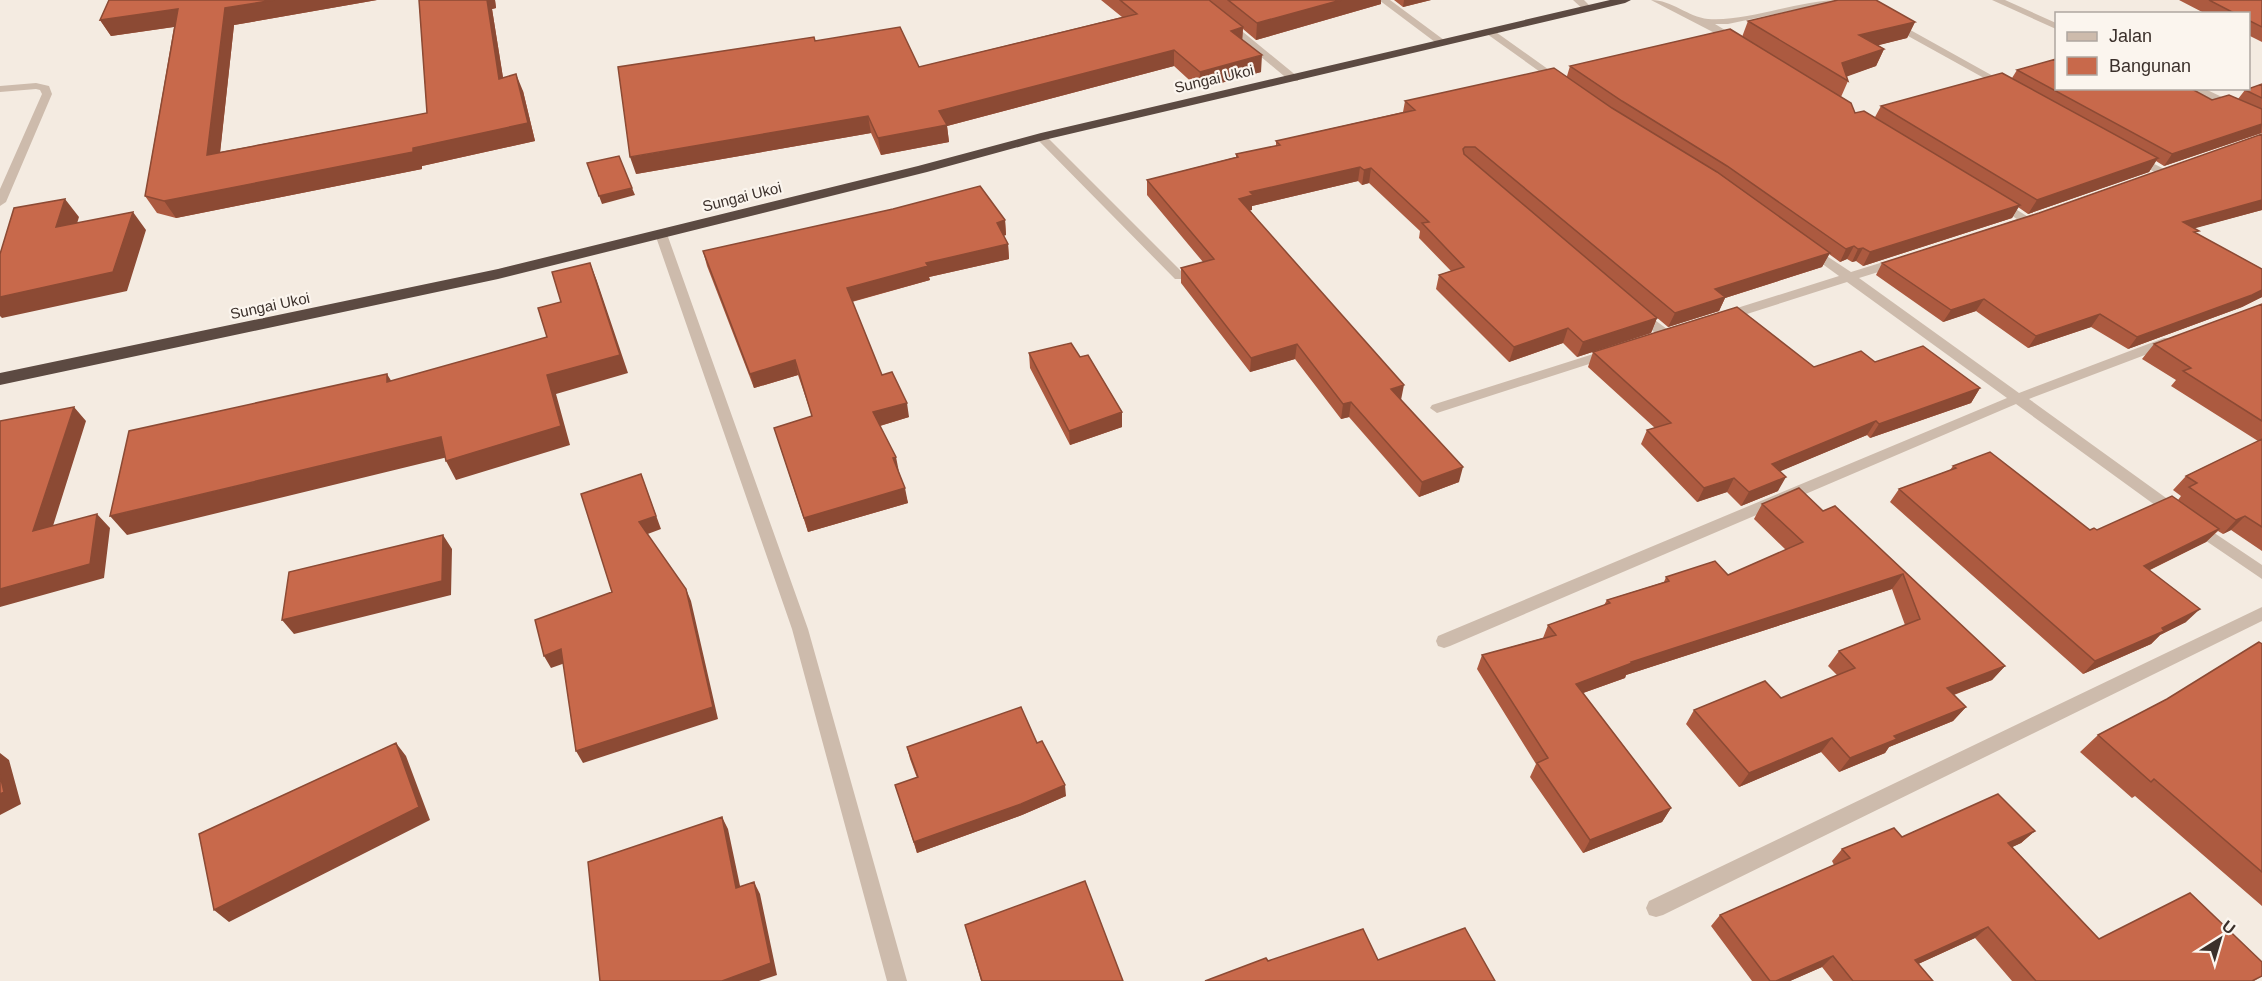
<svg xmlns="http://www.w3.org/2000/svg" width="2262" height="981" viewBox="0 0 2262 981" font-family="Helvetica,sans-serif">
	<style>
		.lines { fill: none; stroke-linecap: round; stroke-linejoin: round }
		.street { fill: #cdbbac; fill-rule: evenodd }
		.highway { fill: #5c4a42; fill-rule: evenodd }
		.wall { fill: #ac5a40 }
		.shaded-wall { fill: #8c4a34 }
		.building { fill: #c8694b; stroke: #8c4a34; stroke-width: 1.5 }
		.labels { text-anchor: middle; stroke-width: 4.5; stroke-linejoin: round; paint-order: stroke }
		.far-street-label { font-size: 15px; fill: #3b302b; stroke: #fbf5ee }
	</style>
	<rect width="100%" height="100%" fill="#f4ebe1"/>
	<g class="lines">
		<path class="street" d="M1193,0H1204L1298,77V81H1290Z
			M1379,0H1390L1448,43L1439,45Z
			M1573,0H1584L1593,9L1585,11Z
			M1651,0C1672,0 1688,17 1708,19C1748,22 1797,0 1841,0L1728,24H1715L1740,39V43L1736,44Z
			M1992,0H2005L2056,23V29Z
			M1890,22H1896L2011,86L2002,88L1890,26Z
			M1487,30H1493L1566,82L1557,84L1487,34Z
			M36,83L49,86L52,94L6,202L0,206V189L42,94L40,90L36,89L0,92V86Z
			M2188,88H2203L2262,116V123Z
			M1041,134L1045,135L1183,273L1185,276L1183,279H1175L1037,139V135Z
			M2135,154L2168,171L2170,173L2168,175H2160L2131,159L2129,157Z
			M1999,199L2003,201L2033,220L2016,228H2008V222L2017,219L1995,205L1993,203Z
			M661,230L667,234L808,629L907,981H887L792,629L655,234Z
			M1810,245L1851,272L1893,259H1901L1903,262L1901,265L1859,278L2019,393L2164,338H2174L2176,341L2174,344L2029,399L2180,508L2183,512L2180,516H2170L2016,404L1450,646L1444,648L1438,646L1436,641L1438,636L2007,398L1847,282L1728,320H1718L1716,317L1718,314L1839,276L1806,252L1804,249Z
			M1640,309L1671,332L1673,335L1671,338H1661L1635,316L1634,313L1635,310Z
			M1609,349L1616,353L1614,356L1437,413L1430,408L1432,405Z
			M2195,520L2262,565V579L2190,530L2187,526L2190,522Z
			M2262,607V621L1663,915L1656,917L1649,915L1646,908L1649,901Z"/>
		<path class="highway" d="M1610,0H1631L1625,3L1044,140L927,172L498,279L0,385V373L498,269L918,166L1041,133Z"/>
	</g>
	<path class="wall" d="M109,0H377L234,25L220,152L427,113L419,0H495L496,8L492,9L503,78L523,91L535,141L422,166V169L176,218L157,213L145,196L174,27L111,36L100,20Z
		M1101,0H1381V4L1256,40L1243,29L1242,39L1261,72L1199,89L1174,66L947,126L949,142L881,155L871,133L636,174L815,41L919,67L1122,17Z
		M1394,0H1431L1403,7Z
		M2179,0H2262V42L2248,35V14H2206Z
		M1748,21L1915,22L1907,38L1878,45L1884,49L1876,66L1846,76L1848,81L1841,97L1855,113L1875,117L1881,106L2012,78L2017,70L2212,100L2238,99L2245,90L2262,84V133L2164,166L2156,161L2149,172L2028,214L2018,207L2012,218L1863,266L1856,261L1852,262L1847,259L1840,262L1829,254L1822,267L1725,298L1719,311L1668,327L1591,262L1657,318L1651,333L1577,357L1563,343L1509,362L1436,289L1439,275L1451,271L1419,238L1420,231L1369,183L1362,185L1358,181L1252,206V210H1250L1401,400L1459,482L1419,497L1349,417L1341,419L1295,359L1250,372L1181,283V268L1203,262L1147,195V180L1236,157V154L1276,146V141L1403,112L1405,101L1567,76L1570,66L1742,37Z
		M2262,134V210L2194,228L2197,234L2262,269V297L2242,307L2128,349L2091,327L2028,348L1976,311L1943,322L1876,275L1882,263L2039,213Z
		M1005,220L1006,235L1003,236L1008,244L1009,259L929,277L930,280L852,302L882,375L909,417L880,426L899,472L908,503L808,532L774,428L812,416L798,375L754,388L707,266L703,251Z
		M2262,304V551L2231,530L2223,534L2218,531L2206,542L2150,570L2186,622L2160,635L2151,644L2083,674L1890,502L1899,489L1950,470L1953,466L2090,530H2097L2178,500L2181,496L2173,490L2186,476L2258,441L2171,386L2176,380L2142,359L2154,344Z
		M1593,352L1814,367L1875,362L1980,388L1971,403L1870,438L1867,435L1780,471L1778,491L1741,506L1727,492L1697,502L1641,444L1647,430L1655,428L1588,367Z
		M1029,353L1080,357L1122,412V427L1070,445L1030,368Z
		M1762,504L1823,511L1835,506L2005,666L1992,680L1954,695L1966,707L1953,721L1889,747L1885,753L1839,772L1821,752L1739,787L1686,724L1694,710L1781,698L1838,676L1828,666L1839,651L1905,625L1892,589L1626,675L1625,678L1583,693L1671,808L1662,822L1583,853L1530,777L1536,764L1477,669L1482,655L1543,638L1548,625L1604,605L1607,600L1664,582L1666,577L1728,575L1786,550L1754,519Z
		M2262,644V906L2135,796L2132,798L2080,752L2098,735L2167,699Z
		M1037,743L1066,796L1022,815L917,853L895,785L917,778L910,759L907,747Z
		M2035,831L2021,843L2012,847L2099,939L2262,976L2254,981H2012L1975,938L1918,964L1933,981H1833L1822,967L1790,981H1752L1711,926L1720,915L1834,865L1832,861L1842,849L1902,837Z
		M965,925L1123,981H981Z"/>
	<path class="shaded-wall" d="M274,0H377L234,25L218,172L207,155L225,8Z
		M487,0H495L496,8L492,9L506,96L499,79Z
		M1341,0H1381V4L1256,40L1257,23Z
		M1404,0H1431L1403,7Z
		M178,9L187,25L111,36L100,20Z
		M1915,22L1907,38L1852,52L1859,35Z
		M1243,27L1242,44L1231,31Z
		M1884,49L1876,66L1843,78L1842,63Z
		M1174,50V66L947,126L949,142L881,155L878,138L939,111Z
		M1262,55L1261,72L1199,89L1200,72Z
		M516,74L523,91L535,141L422,166V169L176,218L164,201L413,148Z
		M868,116L871,133L636,174L630,157Z
		M2262,124L2261,133L2164,166L2172,154Z
		M2158,158L2149,172L2028,214L2037,200Z
		M1360,167L1358,181L1252,206V210L1238,213L1239,199L1250,192Z
		M1371,168L1369,183L1362,185L1364,170Z
		M632,188L635,195L602,204L599,196Z
		M65,199L79,217L70,246L56,227Z
		M2262,200V210L2174,234L2183,222Z
		M2020,205L2012,218L1863,266L1870,252Z
		M133,212L146,230L127,291L2,318L0,316V297Z
		M1005,220L1006,235L998,237L997,223Z
		M1008,244L1009,259L929,277L930,280L850,302L847,288L926,263Z
		M1854,246L1847,259L1840,262L1846,249Z
		M1863,248L1856,261L1852,262L1858,249Z
		M1830,253L1822,267L1725,298L1719,311L1668,327L1675,313L1715,289Z
		M590,263L597,281L628,373L556,394L570,445L456,480L446,461L547,375Z
		M2262,290V297L2242,307L2128,349L2137,337Z
		M1984,299L1976,311L1943,322L1951,310Z
		M2100,314L2091,327L2028,348L2036,336Z
		M1657,318L1651,333L1577,357L1583,342Z
		M1568,328L1563,343L1509,362L1514,347Z
		M1297,344L1295,359L1250,372L1251,358Z
		M795,360L798,375L754,388L750,374Z
		M387,374L398,392L387,382Z
		M1404,385L1401,400L1391,389Z
		M1980,388L1971,403L1870,438L1879,424Z
		M1351,402L1349,417L1341,419L1343,404Z
		M907,403L909,417L876,427L873,412Z
		M74,407L86,421L47,545L33,531Z
		M1122,412V427L1070,445L1069,431Z
		M1876,421L1867,435L1764,478L1772,464Z
		M441,437L452,456L127,535L110,516Z
		M896,457L899,472L893,458Z
		M1463,467L1459,482L1419,497L1422,482Z
		M641,474L661,529L645,535L639,522Z
		M1786,477L1778,491L1741,506L1749,492Z
		M1734,478L1727,492L1697,502L1704,488Z
		M905,488L908,503L808,532L804,518Z
		M97,514L110,528L104,578L0,607V589Z
		M2245,516L2231,530L2223,534L2236,520Z
		M2219,529L2206,542L2131,579L2144,566Z
		M443,535L452,549L451,595L294,634L282,620Z
		M1903,574L1892,589L1626,675L1625,678L1569,698L1576,684L1631,662Z
		M686,589L691,601L718,719L583,763L576,751Z
		M2200,609L2186,622L2160,635L2151,644L2083,674L2095,661Z
		M561,649L568,662L551,668L544,656Z
		M2005,666L1992,680L1934,702L1947,688Z
		M1966,707L1953,721L1889,747L1885,753L1839,772L1850,758L1894,736Z
		M1832,738L1821,752L1739,787L1749,773Z
		M396,743L406,756L430,820L229,922L214,910Z
		M0,753L9,760L21,804L0,815Z
		M1065,785L1066,796L1022,815L917,853L914,842Z
		M1671,808L1662,822L1583,853L1590,840Z
		M722,817L728,829L743,900L736,888Z
		M2035,831L2021,843L1995,855L2008,843Z
		M754,882L760,894L777,975L759,981H722Z
		M1988,927L1975,938L1903,971L1915,960Z
		M1833,956L1822,967L1790,981H1776Z"/>
	<path class="building" d="M109,0H274L225,8L207,155L427,113L419,0H487L499,79L516,74L528,123L413,148V152L164,201L145,196L178,9L100,20Z
		M1120,0H1209L1243,27L1231,31L1262,55L1200,72L1174,50L939,111L947,125L878,138L868,116L630,157L618,67L814,37L815,41L900,27L919,67L1137,14Z
		M1228,0H1341L1257,23Z
		M1838,0H1876L1915,22L1859,35L1884,49L1842,63L1848,81L1748,21Z
		M2209,0H2262V27L2248,20V14H2236Z
		M1730,29L1851,103L1855,113L1864,111L2020,205L1870,252L1863,248L1858,249L1854,246L1846,249L1727,166L1622,101L1570,66Z
		M2056,59V88H2190L2212,100L2229,95L2262,109V124L2172,154L2017,70Z
		M1554,68L1612,108L1717,172L1830,253L1715,289L1725,297L1675,313L1475,147H1465L1463,149L1464,154L1657,318L1583,342L1568,328L1514,347L1439,275L1464,267L1422,223L1429,222L1371,168L1364,170L1360,167L1250,192L1253,195L1239,199L1404,385L1391,389L1463,467L1422,482L1351,402L1343,404L1297,344L1251,358L1181,268L1214,259L1147,180L1238,157L1236,154L1280,145L1276,141L1415,110L1405,101Z
		M2002,73L2158,158L2037,200L1881,106Z
		M2262,84V98L2245,90Z
		M2262,134V200L2183,222L2199,231L2194,232L2262,269V290L2252,295L2137,337L2100,314L2036,336L1984,299L1951,310L1882,263L2039,213Z
		M619,156L632,188L599,196L587,163Z
		M980,186L1005,220L997,223L1008,244L926,263L928,266L847,288L882,375L892,372L907,403L873,412L896,457L893,458L905,488L804,518L774,428L812,416L795,360L750,374L703,251L893,209Z
		M65,199L56,227L133,212L113,272L0,297V254L14,208Z
		M590,263L620,355L547,375L561,426L446,461L441,437L110,516L129,431L387,374V382L547,337L538,308L561,302L552,272Z
		M2262,304V421L2183,371L2191,368L2154,344Z
		M1737,307L1814,367L1861,351L1875,362L1923,346L1980,388L1879,424L1876,421L1772,464L1786,477L1749,492L1734,478L1704,488L1647,430L1671,423L1593,352Z
		M1071,343L1080,357L1088,355L1122,412L1069,431L1029,353Z
		M74,407L33,531L97,514L90,564L0,589V421Z
		M2262,439V527L2245,516L2236,520L2189,487L2197,483L2186,476Z
		M1990,452L2090,530L2094,528L2097,530L2172,496L2219,529L2144,566L2200,609L2162,628L2164,631L2095,661L1899,489L1956,468L1953,466Z
		M641,474L656,516L639,522L686,589L713,707L576,751L561,649L544,656L535,620L612,592L581,494Z
		M1799,488L1823,511L1835,506L2005,666L1947,688L1966,707L1894,736L1897,739L1850,758L1832,738L1749,773L1694,710L1765,681L1781,698L1855,668L1839,651L1920,619L1903,574L1631,662L1632,663L1576,684L1671,808L1590,840L1537,763L1548,758L1482,655L1556,635L1548,625L1610,603L1607,600L1669,581L1666,577L1715,561L1728,575L1803,542L1762,504Z
		M443,535L442,581L282,620L289,572Z
		M2259,642L2262,644V872L2154,779L2151,782L2098,735L2167,699Z
		M1021,707L1037,743L1042,741L1065,785L1021,804L914,842L895,785L918,777L907,747Z
		M396,743L419,807L214,910L199,834Z
		M0,775L4,792L0,794Z
		M1998,794L2035,831L2008,843L2099,939L2190,893L2262,962V976L2252,981H2036L1988,927L1915,960L1933,981H1853L1833,956L1776,981H1770L1720,915L1850,858L1842,849L1894,828L1902,837Z
		M722,817L736,888L754,882L771,963L722,981H600L588,862Z
		M1085,881L1123,981H982L965,925Z
		M1465,928L1495,981H1205L1266,958L1268,961L1363,929L1378,960Z"/>
	<g class="labels">
		<g class="far-street-label">
			<text transform="translate(1214 79) rotate(-13)" y="5">Sungai Ukoi</text>
			<text transform="translate(742 197) rotate(-14)" y="5">Sungai Ukoi</text>
			<text transform="translate(270 306) rotate(-12)" y="5">Sungai Ukoi</text>
		</g>
	</g>
	<rect x="2055" y="12" width="195" height="78" fill="#fbf5ee" stroke="#aea6a0" stroke-width="1.5"/>
	<rect x="2067" y="32" width="30" height="9" fill="#cdbbac" stroke="#aea6a0" stroke-width="1.5"/>
	<text x="2109" y="42" font-size="18" fill="#3b302b">Jalan</text>
	<rect x="2067" y="57" width="30" height="18" fill="#c8694b" stroke="#aea6a0" stroke-width="1.5"/>
	<text x="2109" y="72" font-size="18" fill="#3b302b">Bangunan</text>
	<g transform="translate(2220 939) rotate(37)" stroke="#fbf5ee" stroke-width="4.5" paint-order="stroke">
	<path d="M0-4.5L10 22L0 15L-10 22Z" fill="#3b302b"/>
	<text y="-9" font-size="16" font-weight="bold" text-anchor="middle" fill="#3b302b">U</text>
	</g>
</svg>
